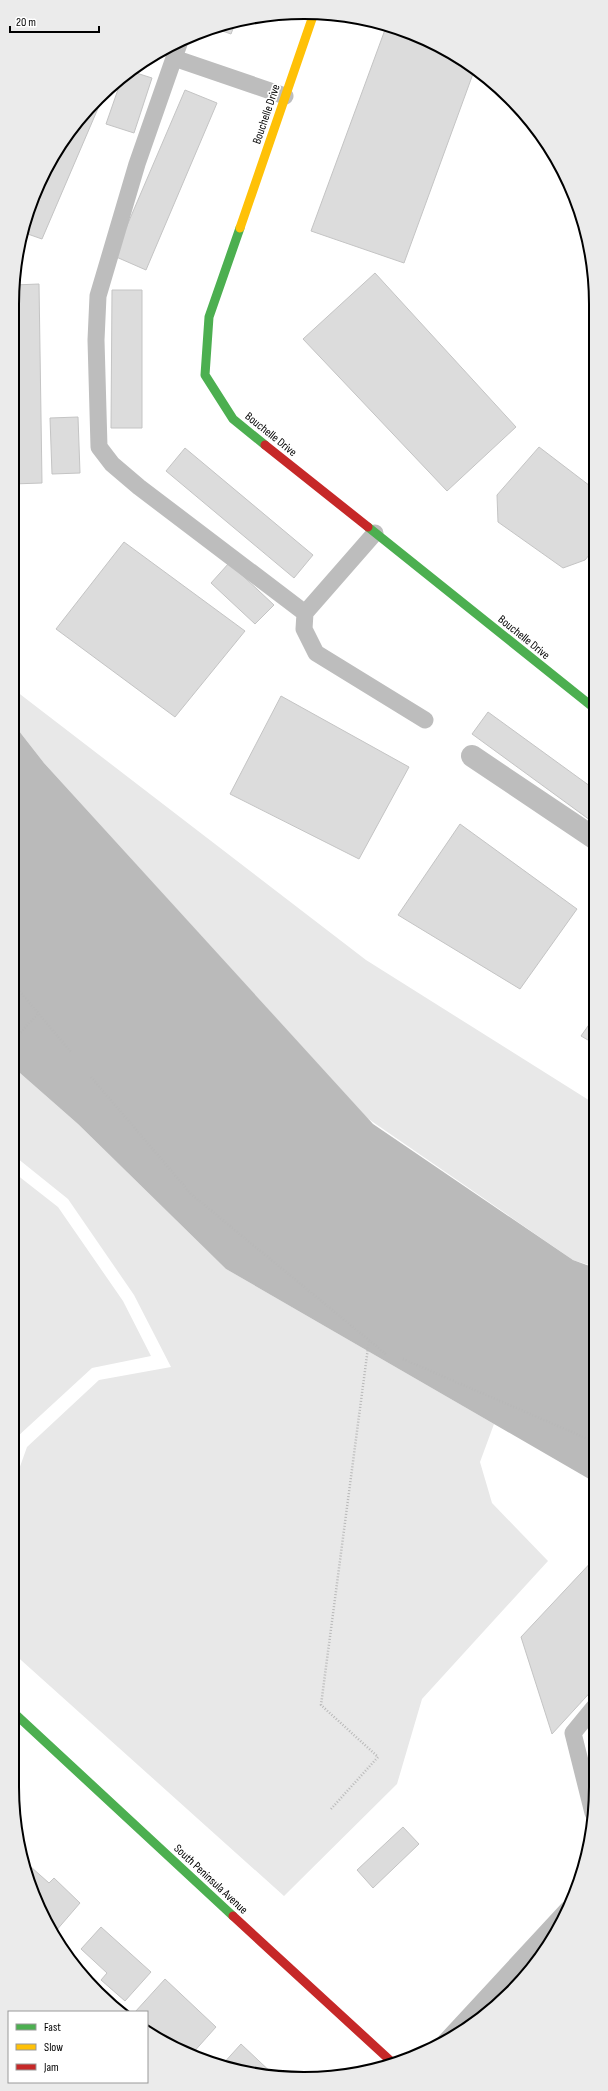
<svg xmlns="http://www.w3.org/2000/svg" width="608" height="2091" viewBox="0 0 608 2091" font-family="'Sofia Sans Condensed',sans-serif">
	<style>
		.green { fill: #e8e8e8 }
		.water { fill: #bababa }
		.building { fill: #dcdcdc; stroke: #c4c4c4 }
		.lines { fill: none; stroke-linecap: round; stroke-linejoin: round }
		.path { stroke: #b8b8b8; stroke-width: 2.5; stroke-dasharray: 1 2; stroke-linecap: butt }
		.lane { stroke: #bdbdbd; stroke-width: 17 }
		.street { stroke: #bdbdbd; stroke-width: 22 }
		.fast { stroke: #4caf50; stroke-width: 9 }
		.slow { stroke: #ffc107; stroke-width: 9 }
		.jam { stroke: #c62828; stroke-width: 9 }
		.labels { text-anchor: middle; stroke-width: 3.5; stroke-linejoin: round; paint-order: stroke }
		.street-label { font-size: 12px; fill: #000; stroke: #fff }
		.rim { fill: none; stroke: #000; stroke-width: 2 }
	</style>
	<rect width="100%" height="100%" fill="#fff"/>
	<path class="green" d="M12,688L366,960L595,1104V1267L573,1260L367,1118L44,763L12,722Z
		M12,1066L78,1124L226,1269L494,1424L480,1462L492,1503L548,1561L422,1699L397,1784L284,1896L12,1652V1489L27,1447L99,1380L171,1367L134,1295L68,1199L12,1154Z
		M12,1171L58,1207L123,1301L151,1356L92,1368L17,1437L12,1449Z"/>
	<path class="water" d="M12,722L44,763L373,1124L573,1260L595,1268L596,1483L226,1269L78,1124L12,1066Z"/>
	<path class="building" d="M236,21L231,34L214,28Z
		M386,27L440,47L474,71L404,263L311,231Z
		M130,71L152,78L134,133L106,124L122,78Z
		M185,90L217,103L146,270L114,256Z
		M105,92L42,239L22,232L34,192L61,142L97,98Z
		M375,273L516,427L447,491L303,339Z
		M39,284L42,483L12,484V304L14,285Z
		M112,290H142V428H111Z
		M78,417L80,473L52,474L50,418Z
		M539,447L594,489V549L585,560L563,568L498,522L497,495Z
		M185,448L313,555L294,578L166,471Z
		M124,542L245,631L175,717L56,629Z
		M229,563L274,605L255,624L211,583Z
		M281,696L409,767L359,859L230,794Z
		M488,712L594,789V823L472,734Z
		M460,824L577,909L520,989L398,915Z
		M595,1016V1044L581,1036Z
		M596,1557V1686L552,1734L521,1637Z
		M403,1827L419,1844L373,1888L357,1870Z
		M22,1859L49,1883L54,1878L80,1903L55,1932L34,1899Z
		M101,1927L151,1972L125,2001L101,1980L107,1973L81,1949Z
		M165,1979L216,2027L191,2055L175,2049L147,2032V2012H135Z
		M241,2044L276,2077L221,2066Z"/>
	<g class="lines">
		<path class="path" d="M12,982L71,1052
			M12,1041L39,1013
			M91,1077L191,1194L387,1355
			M403,1359L595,1442
			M331,1809L378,1757L321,1705L369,1340"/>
		<path class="lane" d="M174,58L180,41
			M285,96L174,58L137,164L98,296L96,340L99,447L112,464L139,487L305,613L375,533
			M305,613L304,629L316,653L425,720
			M593,1813L573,1733L596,1705
			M445,2042L568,1909"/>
		<path class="street" d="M472,756L594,838"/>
		<path class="fast" d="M240,228L209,317L205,375L233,419L265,445
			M368,527L594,708
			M12,1711L233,1916"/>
		<path class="slow" d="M240,228L314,13"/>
		<path class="jam" d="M265,445L368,527
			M233,1916L394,2064"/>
	</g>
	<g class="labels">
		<g class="street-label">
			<text transform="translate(266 114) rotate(-71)" y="4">Bouchelle Drive</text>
			<text transform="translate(271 434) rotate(39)" y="4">Bouchelle Drive</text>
			<text transform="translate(524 637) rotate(39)" y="4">Bouchelle Drive</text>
			<text transform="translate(211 1879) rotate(43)" y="4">South Peninsula Avenue</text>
		</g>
	</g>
	<path d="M0 0H608V2091H0ZM304 19H304A285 285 0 0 1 589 304V1787A285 285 0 0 1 304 2072H304A285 285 0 0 1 19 1787V304A285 285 0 0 1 304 19Z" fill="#ebebeb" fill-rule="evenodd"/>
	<path class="rim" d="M304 19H304A285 285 0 0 1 589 304V1787A285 285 0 0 1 304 2072H304A285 285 0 0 1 19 1787V304A285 285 0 0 1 304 19Z"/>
	<rect x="8" y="2011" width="140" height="72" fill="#ffffff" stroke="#999999"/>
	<rect x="16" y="2024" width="20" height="6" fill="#4caf50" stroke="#999999"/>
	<text x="44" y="2031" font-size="12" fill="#000000">Fast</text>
	<rect x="16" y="2044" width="20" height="6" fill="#ffc107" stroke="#999999"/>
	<text x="44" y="2051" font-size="12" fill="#000000">Slow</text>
	<rect x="16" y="2064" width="20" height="6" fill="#c62828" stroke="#999999"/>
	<text x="44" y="2071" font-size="12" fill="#000000">Jam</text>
	<path d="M10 26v6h89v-6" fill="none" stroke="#000000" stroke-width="2"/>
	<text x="16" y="26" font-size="12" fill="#000000" stroke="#ffffff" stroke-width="3" paint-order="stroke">20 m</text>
</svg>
